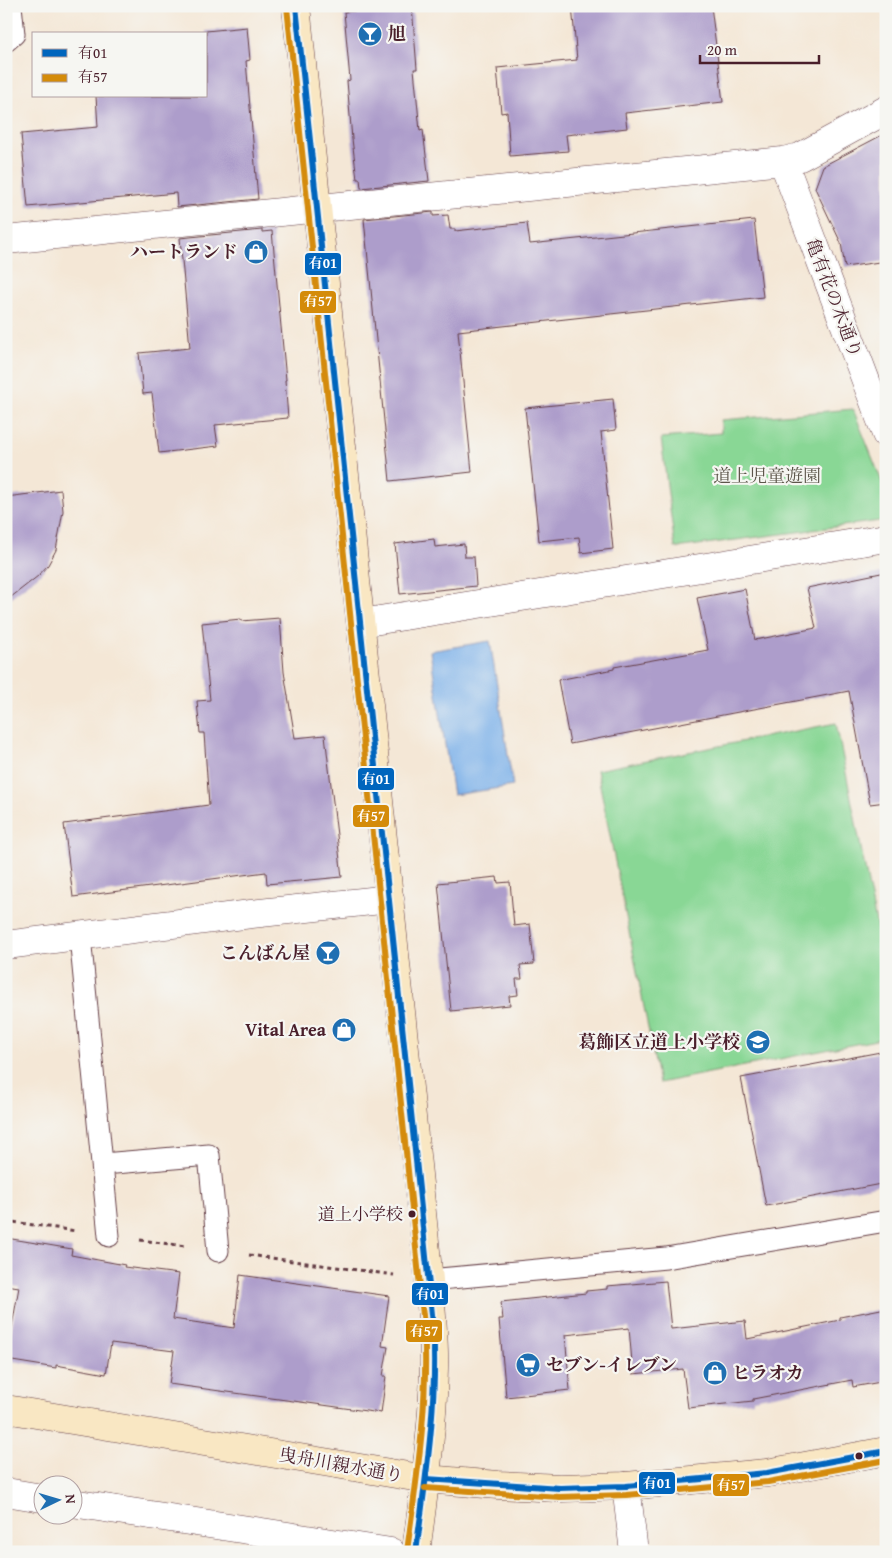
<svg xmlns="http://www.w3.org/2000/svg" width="892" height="1558" viewBox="0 0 892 1558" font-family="'Gentium Book Plus','Noto Serif JP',serif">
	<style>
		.green { fill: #89d795; stroke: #6a7b60 }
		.water { fill: #7bb0e9; stroke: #62688a }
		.building { fill: #ad9dcb }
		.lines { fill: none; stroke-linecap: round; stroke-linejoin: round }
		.lane-casing { stroke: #643d45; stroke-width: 23 }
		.street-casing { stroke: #643d45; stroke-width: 29 }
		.secondary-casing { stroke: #643d45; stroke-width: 29 }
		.path { stroke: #643d45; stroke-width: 3; stroke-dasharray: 4 4; stroke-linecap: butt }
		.lane { stroke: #fff; stroke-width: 21 }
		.street { stroke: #fff; stroke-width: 28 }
		.secondary { stroke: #f9e7c3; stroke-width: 28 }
		.bus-1-casing { stroke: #f6f6f2; stroke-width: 10 }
		.bus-2-casing { stroke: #f6f6f2; stroke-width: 10 }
		.bus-1 { stroke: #0065bd; stroke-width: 6 }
		.bus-2 { stroke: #d48b09; stroke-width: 6 }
		.bus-dot { fill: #4a1f2b; stroke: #f6f6f2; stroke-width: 2 }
		.labels { text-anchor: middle; stroke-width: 4.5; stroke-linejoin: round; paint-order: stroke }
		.bus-label { font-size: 17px; fill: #4a1f2b; stroke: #f6f6f2; text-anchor: end }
		.poi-label { font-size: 18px; font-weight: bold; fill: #4a1f2b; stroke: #f6f6f2; text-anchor: end }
		.street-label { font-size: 18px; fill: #4a1f2b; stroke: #f6f6f2 }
		.park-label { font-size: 18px; fill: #5d564b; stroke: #f6f6f2 }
		.line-badge { stroke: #f6f6f2; stroke-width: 2 }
		.badge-label { font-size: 14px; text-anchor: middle; font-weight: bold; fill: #fff }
	</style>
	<rect width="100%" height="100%" fill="#f6f6f2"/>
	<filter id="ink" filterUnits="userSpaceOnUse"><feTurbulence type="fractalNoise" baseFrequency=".02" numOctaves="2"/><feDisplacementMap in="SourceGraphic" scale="10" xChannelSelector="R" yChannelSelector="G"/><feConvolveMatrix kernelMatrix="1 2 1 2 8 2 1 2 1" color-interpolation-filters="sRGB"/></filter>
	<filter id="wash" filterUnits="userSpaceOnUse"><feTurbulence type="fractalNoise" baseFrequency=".0096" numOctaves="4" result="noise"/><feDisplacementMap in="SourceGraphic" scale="20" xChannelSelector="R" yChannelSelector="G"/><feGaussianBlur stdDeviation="1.12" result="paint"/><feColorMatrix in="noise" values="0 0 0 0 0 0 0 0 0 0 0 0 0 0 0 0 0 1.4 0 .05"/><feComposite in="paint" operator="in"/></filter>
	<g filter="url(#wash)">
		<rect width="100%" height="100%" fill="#f4e7d6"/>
		<path class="green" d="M853,409L886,492V515L880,521L675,548L661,438L721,433V420Z
			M836,723L886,973V1038L659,1083L597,770Z"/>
		<path class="water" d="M490,641L513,786L453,795L430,651Z"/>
		<g id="blocks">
			<path class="building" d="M412,6L417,69H414L420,131L423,130L429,181L361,188L360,179H357L352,139L347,81L350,80L344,12Z
				M572,6H711L723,102L625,113L627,128L566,135L568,151L510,156L507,112L501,113L497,68L577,60Z
				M247,27L250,60L246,61L258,199L177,207L176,193L28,207L21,134L98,127L96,96H206V31Z
				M886,133V261L845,267L841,243L815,188L823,166Z
				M433,212V216L448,215L450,229H455V231L527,223L530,244L754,220L763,297L458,331L472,472L390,481L364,219Z
				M262,230V232L272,231L286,380H285L288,418L215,425L218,446L159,453L152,393L143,394L139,353L190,348L180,238Z
				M613,399L616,430L601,432L613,549L581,553L579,537L539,541L525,408Z
				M61,490L63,511L56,550L48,565L38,576L6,601V497Z
				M434,539L435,547L464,544L465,557H474L476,586L400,594L395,544Z
				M886,572V802L870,804L849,691L570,744L558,680L614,669V667L708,650L697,598L745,589L755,640L816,628L807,588Z
				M280,618L284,672L295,738L325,735L342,877L267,884L266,872L73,897L64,824L209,805L204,733H200L197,701L210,700L202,623L241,619V621Z
				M497,877L498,883L510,882L514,926L530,924L534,964L520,965L522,979H516L518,995L509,996L510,1005L451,1011L438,883Z
				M886,1051V1183L766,1206L741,1078Z
				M6,1238L72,1249L71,1255L125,1265L124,1267L179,1274L173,1319L234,1328L240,1275L389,1296L382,1346L388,1347L383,1376H386L381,1413L169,1384L174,1351L111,1343L106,1374L56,1365V1368L6,1360L19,1287L6,1285Z
				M666,1281L671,1329L745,1321L747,1339L840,1320V1317L886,1308V1381L853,1387L852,1380L753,1399V1401L688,1408L683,1369L633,1374L629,1328L565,1335L570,1390L506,1397L499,1319H503L501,1302L586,1293V1291L607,1289V1286Z"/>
		</g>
	</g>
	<g filter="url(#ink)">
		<use href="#blocks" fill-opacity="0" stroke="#643d45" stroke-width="1"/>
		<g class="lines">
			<defs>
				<path id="lane" d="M6,41L14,34L11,6
					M80,936L109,1236
					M103,1164L209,1155L218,1251
					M429,1280L666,1258L886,1221"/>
				<path id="street" d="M783,161L886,434
					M6,240L783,161L800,157L886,110
					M361,623L886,538
					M6,945L251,914L390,899
					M626,1486L634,1552
					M6,1492L42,1498
					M72,1503L391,1552"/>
				<path id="secondary" d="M296,6L429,1280C431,1309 435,1339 434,1368C433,1430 424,1491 416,1552
					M6,1409L426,1479L498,1485L560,1488L626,1486L767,1473L886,1451"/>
			</defs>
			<use href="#lane" class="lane-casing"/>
			<use href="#street" class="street-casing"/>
			<use href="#secondary" class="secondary-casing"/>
			<path class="path" d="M6,1221L76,1231
				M140,1240L185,1246
				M249,1255L394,1275"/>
			<use href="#lane" class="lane"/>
			<use href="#street" class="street"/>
			<use href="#secondary" class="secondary"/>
			<defs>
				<path id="bus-1" d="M296,6L433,1324C438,1400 426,1476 416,1552
					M426,1479L560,1488L626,1486L767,1473L886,1451"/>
				<path id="bus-2" d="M287,7L424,1325C429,1400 417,1476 407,1551
					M425,1488L560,1497L626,1495L768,1482L886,1460"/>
			</defs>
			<use href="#bus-1" class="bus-1-casing"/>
			<use href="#bus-2" class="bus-2-casing"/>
			<use href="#bus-1" class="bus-1"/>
			<use href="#bus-2" class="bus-2"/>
		</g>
	</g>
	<defs>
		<symbol id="bar-disc" viewBox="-11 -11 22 22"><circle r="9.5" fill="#1f6fb2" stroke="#f6f6f2"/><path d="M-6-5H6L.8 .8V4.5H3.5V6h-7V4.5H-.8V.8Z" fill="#fff"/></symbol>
		<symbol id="shop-disc" viewBox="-11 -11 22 22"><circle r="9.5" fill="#1f6fb2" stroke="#f6f6f2"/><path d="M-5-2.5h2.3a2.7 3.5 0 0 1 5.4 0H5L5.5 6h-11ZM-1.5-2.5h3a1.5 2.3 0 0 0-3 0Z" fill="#fff"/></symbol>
		<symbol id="school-disc" viewBox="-11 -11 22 22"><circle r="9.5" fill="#1f6fb2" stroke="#f6f6f2"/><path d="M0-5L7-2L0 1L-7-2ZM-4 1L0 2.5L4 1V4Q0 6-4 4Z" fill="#fff"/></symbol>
		<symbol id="supermarket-disc" viewBox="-11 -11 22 22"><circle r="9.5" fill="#1f6fb2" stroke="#f6f6f2"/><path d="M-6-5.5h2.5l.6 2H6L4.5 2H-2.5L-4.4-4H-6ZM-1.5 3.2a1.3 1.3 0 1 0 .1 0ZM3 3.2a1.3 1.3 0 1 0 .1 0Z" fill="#fff"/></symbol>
	</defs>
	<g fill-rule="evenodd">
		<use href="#bar-disc" x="356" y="20" width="28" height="28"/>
		<use href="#shop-disc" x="242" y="238" width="28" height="28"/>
		<use href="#bar-disc" x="314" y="939" width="28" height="28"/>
		<use href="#shop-disc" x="330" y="1016" width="28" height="28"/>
		<use href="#school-disc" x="744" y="1028" width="28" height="28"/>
		<use href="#supermarket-disc" x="514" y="1351" width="28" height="28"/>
		<use href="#shop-disc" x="701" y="1359" width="28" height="28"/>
	</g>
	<g class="bus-dot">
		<circle cx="412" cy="1214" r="4.5"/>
		<circle cx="859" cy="1456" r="4.5"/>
	</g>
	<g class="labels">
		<g class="bus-label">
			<text x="403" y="1220">道上小学校</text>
		</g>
		<g class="poi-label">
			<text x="388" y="40" text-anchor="start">旭</text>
			<text x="238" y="258">ハートランド</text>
			<text x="310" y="959">こんばん屋</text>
			<text x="326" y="1036">Vital Area</text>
			<text x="740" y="1048">葛飾区立道上小学校</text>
			<text x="546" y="1371" text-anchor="start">セブン-イレブン</text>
			<text x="732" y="1379" text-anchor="start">ヒラオカ</text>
		</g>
		<g class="street-label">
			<text transform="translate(834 298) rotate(69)" y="6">亀有花の木通り</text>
			<text transform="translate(341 1465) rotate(10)" y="6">曳舟川親水通り</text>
		</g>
		<g class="park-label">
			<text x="767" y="482">道上児童遊園</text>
		</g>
	</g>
	<g class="line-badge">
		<rect x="304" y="252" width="38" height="24" rx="5" fill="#0065bd"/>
		<rect x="299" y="290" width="38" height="24" rx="5" fill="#d48b09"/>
		<rect x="357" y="767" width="38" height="24" rx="5" fill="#0065bd"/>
		<rect x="352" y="804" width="38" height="24" rx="5" fill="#d48b09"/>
		<rect x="411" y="1282" width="38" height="24" rx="5" fill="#0065bd"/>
		<rect x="405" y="1319" width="38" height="24" rx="5" fill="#d48b09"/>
		<rect x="638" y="1471" width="38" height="24" rx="5" fill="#0065bd"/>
		<rect x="712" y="1473" width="38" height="24" rx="5" fill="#d48b09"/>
	</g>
	<g class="badge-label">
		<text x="323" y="268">有01</text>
		<text x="318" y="306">有57</text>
		<text x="376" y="784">有01</text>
		<text x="371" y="821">有57</text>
		<text x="430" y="1299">有01</text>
		<text x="424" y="1336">有57</text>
		<text x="657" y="1488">有01</text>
		<text x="731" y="1490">有57</text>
	</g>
	<rect width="892" height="1558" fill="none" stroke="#f6f6f2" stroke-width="25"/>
	<rect x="32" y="32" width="175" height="65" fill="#f6f6f2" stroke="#b1a0a2"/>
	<rect x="42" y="49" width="25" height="8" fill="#0065bd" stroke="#b1a0a2"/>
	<text x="78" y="58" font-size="15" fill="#4a1f2b">有01</text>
	<rect x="42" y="74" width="25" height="8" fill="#d48b09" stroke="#b1a0a2"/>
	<text x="78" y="82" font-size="15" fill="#4a1f2b">有57</text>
	<g transform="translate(58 1500) rotate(85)"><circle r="24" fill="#f6f6f2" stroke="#b1a0a2"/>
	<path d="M0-4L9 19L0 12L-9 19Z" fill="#1f6fb2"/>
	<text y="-8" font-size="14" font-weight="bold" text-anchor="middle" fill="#4a1f2b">N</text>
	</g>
	<path d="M700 55v8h119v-8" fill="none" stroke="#4a1f2b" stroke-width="2.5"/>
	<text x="707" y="55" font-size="15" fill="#4a1f2b" stroke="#f6f6f2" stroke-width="4" paint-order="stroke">20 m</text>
</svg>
